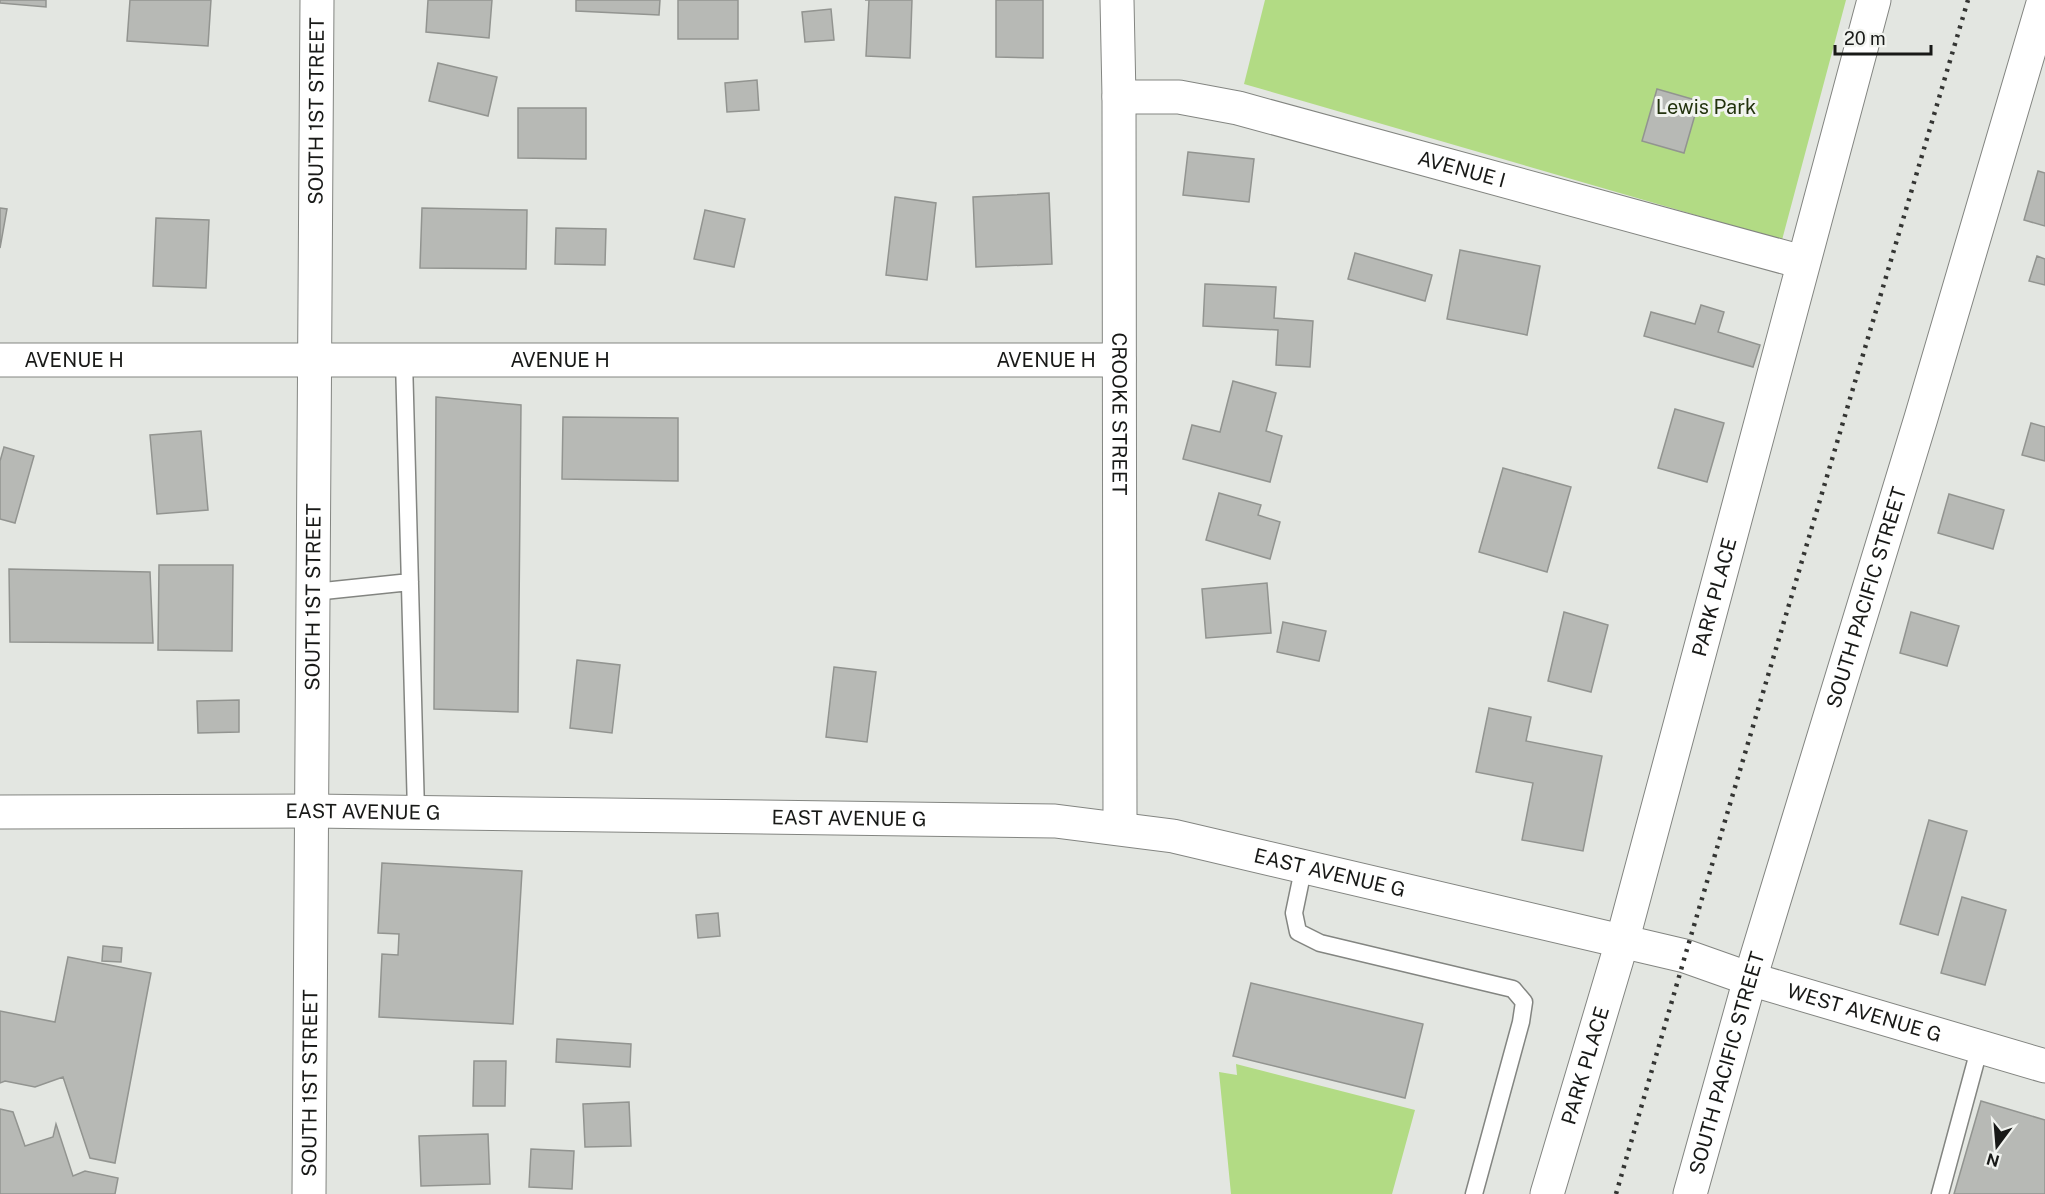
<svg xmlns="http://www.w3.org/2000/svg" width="2045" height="1194" viewBox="0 0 2045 1194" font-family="'Public Sans',sans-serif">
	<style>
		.green { fill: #b2db84 }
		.building { fill: #b7b9b5; stroke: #929490; stroke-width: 1.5 }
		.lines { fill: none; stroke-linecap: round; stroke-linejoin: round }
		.lane-casing { stroke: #838581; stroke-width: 19 }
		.street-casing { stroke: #838581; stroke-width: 35 }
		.secondary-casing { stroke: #838581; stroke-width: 35 }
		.lane { stroke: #fff; stroke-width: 16 }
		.street { stroke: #fff; stroke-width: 33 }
		.secondary { stroke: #fff; stroke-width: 33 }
		.rail { stroke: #343533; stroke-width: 4.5; stroke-dasharray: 3 6; stroke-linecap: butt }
		.labels { text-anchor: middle; stroke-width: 6; stroke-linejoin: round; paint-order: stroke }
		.park-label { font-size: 20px; fill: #23330e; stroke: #f1f3ef }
		.street-label { font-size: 20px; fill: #181917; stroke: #f1f3ef }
	</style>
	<rect width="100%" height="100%" fill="#e3e6e1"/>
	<path class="green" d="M1265,0H1846L1782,240L1244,84Z
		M1236,1064L1415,1110L1392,1194H1231L1219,1072L1237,1075Z"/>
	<path class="building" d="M0,0H46V7L0,3Z
		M130,0H211L208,46L127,41Z
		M428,0H492L489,38L426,32Z
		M576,0H660L659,15L576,11Z
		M678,0H738V39H678Z
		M865,0H912L910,58L866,56L869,0Z
		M996,0H1043V58L996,57Z
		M831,9L834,40L805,42L802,12Z
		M438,63L497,77L488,116L429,101Z
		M757,80L759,110L727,112L725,83Z
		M1657,89L1699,101L1684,153L1642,141Z
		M518,108H586V159L518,158Z
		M1188,152L1254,159L1249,202L1183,195Z
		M2038,171L2045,173V226L2024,220Z
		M1049,193L1052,264L976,267L973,197Z
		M895,197L936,203L927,280L886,275Z
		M0,208L7,209L0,248Z
		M422,208L527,210L526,269L420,268Z
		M705,210L745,219L734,267L694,259Z
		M156,218L209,220L206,288L153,286Z
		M556,228L606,229L605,265L555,264Z
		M1460,250L1540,266L1527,335L1447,319Z
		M1355,253L1432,275L1425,301L1348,279Z
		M2037,256L2045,259V285L2029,281Z
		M1205,284L1276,287L1274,318L1313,321L1310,367L1276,365L1278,330L1203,326Z
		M1701,305L1724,312L1718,332L1760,345L1753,367L1644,336L1651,312L1695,324Z
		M1233,381L1276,393L1266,431L1282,436L1270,482L1183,459L1192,425L1220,432Z
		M436,397L521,405L518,712L434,709Z
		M1675,409L1724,423L1707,482L1658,468Z
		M563,417L678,418V481L562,479Z
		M2031,423L2045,427V461L2022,455Z
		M201,431L208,510L157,514L150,435Z
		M4,447L34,456L15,523L0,519V461Z
		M1503,468L1571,487L1547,572L1479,552Z
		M1219,493L1261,505L1258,515L1280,522L1270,559L1206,540Z
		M1949,494L2004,510L1993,549L1938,533Z
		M159,565H233L232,651L158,650Z
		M9,569L150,572L153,643L10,642Z
		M1267,583L1271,633L1206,638L1202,589Z
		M1564,612L1608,625L1591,692L1548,681Z
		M1911,612L1959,626L1947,666L1900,653Z
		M1283,622L1326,631L1319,661L1277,652Z
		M577,660L620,665L612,733L570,728Z
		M834,667L876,672L867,742L826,737Z
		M239,700V732L198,733L197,701Z
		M1489,708L1531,717L1526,741L1602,756L1583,851L1522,840L1533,783L1476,772Z
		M1929,820L1967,831L1938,935L1900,924Z
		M382,863L522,871L513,1024L379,1017L382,954L398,955L399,934L378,933Z
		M1962,897L2006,910L1985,985L1941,973Z
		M718,913L720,936L698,938L696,915Z
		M103,946L122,948L121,962L102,961Z
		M68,957L151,973L115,1163L90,1158L63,1077L35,1087L5,1081L0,1083V1011L55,1022Z
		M1251,983L1423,1024L1405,1098L1233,1056Z
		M557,1039L631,1044L630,1067L556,1062Z
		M474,1061H506L505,1106H473Z
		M1981,1101L2045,1120V1194H1954Z
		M629,1102L631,1146L585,1147L583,1104Z
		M0,1109L13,1112L25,1146L53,1137L56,1124L73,1176L85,1171L118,1178L115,1194H0Z
		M488,1134L490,1184L421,1186L419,1136Z
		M531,1149L574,1151L572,1189L529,1187Z"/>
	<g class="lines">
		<defs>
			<path id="lane" d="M404,360L416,812
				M314,592L410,582
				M1304,865L1294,913L1298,932L1320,943L1513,989L1524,1002L1521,1022L1474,1194
				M1940,1194L1980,1046"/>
			<g id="street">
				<path id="s1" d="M1117,0L1119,97L1120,828"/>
				<path id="s2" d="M1119,97H1179L1238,108L1802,262"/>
				<path id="s3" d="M0,360H1119"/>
				<path id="s4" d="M0,812L313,811L1055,821L1173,836L1685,956L1750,979L2045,1066"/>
				<path id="s5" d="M1547,1194L1622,942L1874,0"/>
				<path id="s6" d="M1690,1194L1750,979L1921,418L2044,0"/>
			</g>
			<g id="secondary">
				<path id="s7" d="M309,1194L317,0"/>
			</g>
		</defs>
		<use href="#lane" class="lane-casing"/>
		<use href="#street" class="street-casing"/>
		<use href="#secondary" class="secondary-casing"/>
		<use href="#lane" class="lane"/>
		<use href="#street" class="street"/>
		<use href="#secondary" class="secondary"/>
		<path class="rail" d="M1616,1194L1685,956L1968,0"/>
	</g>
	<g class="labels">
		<g class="park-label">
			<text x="1706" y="114">Lewis Park</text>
		</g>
		<g class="street-label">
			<text dy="7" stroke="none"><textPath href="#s7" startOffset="1083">SOUTH 1ST STREET</textPath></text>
			<text dy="7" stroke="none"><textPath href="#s2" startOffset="352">AVENUE I</textPath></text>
			<text dy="7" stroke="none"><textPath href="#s3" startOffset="74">AVENUE H</textPath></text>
			<text dy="7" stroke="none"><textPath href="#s3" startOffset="560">AVENUE H</textPath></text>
			<text dy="7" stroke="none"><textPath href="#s3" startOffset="1046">AVENUE H</textPath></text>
			<text dy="7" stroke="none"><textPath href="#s1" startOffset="414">CROOKE STREET</textPath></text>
			<text dy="7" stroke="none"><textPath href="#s7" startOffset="597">SOUTH 1ST STREET</textPath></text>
			<text dy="7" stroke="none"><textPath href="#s6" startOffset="622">SOUTH PACIFIC STREET</textPath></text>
			<text dy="7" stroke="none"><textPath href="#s5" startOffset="620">PARK PLACE</textPath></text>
			<text dy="7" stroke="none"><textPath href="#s4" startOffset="363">EAST AVENUE G</textPath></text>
			<text dy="7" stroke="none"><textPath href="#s4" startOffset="849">EAST AVENUE G</textPath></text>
			<text dy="7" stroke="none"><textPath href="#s4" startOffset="1335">EAST AVENUE G</textPath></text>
			<text dy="7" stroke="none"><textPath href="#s4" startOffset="1888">WEST AVENUE G</textPath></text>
			<text dy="7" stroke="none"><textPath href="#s6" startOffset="136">SOUTH PACIFIC STREET</textPath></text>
			<text dy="7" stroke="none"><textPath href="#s5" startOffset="134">PARK PLACE</textPath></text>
			<text dy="7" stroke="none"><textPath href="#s7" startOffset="111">SOUTH 1ST STREET</textPath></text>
		</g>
	</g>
	<g transform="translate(1997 1146) rotate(196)" stroke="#f1f3ef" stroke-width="4.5" paint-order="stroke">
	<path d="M0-4.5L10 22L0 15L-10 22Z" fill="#181917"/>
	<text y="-9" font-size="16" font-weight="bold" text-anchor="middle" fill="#181917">N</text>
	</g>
	<path d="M1835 45v9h96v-9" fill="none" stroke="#181917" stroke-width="3"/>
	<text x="1844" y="45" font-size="18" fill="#181917" stroke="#f1f3ef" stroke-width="4.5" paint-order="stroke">20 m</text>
</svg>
